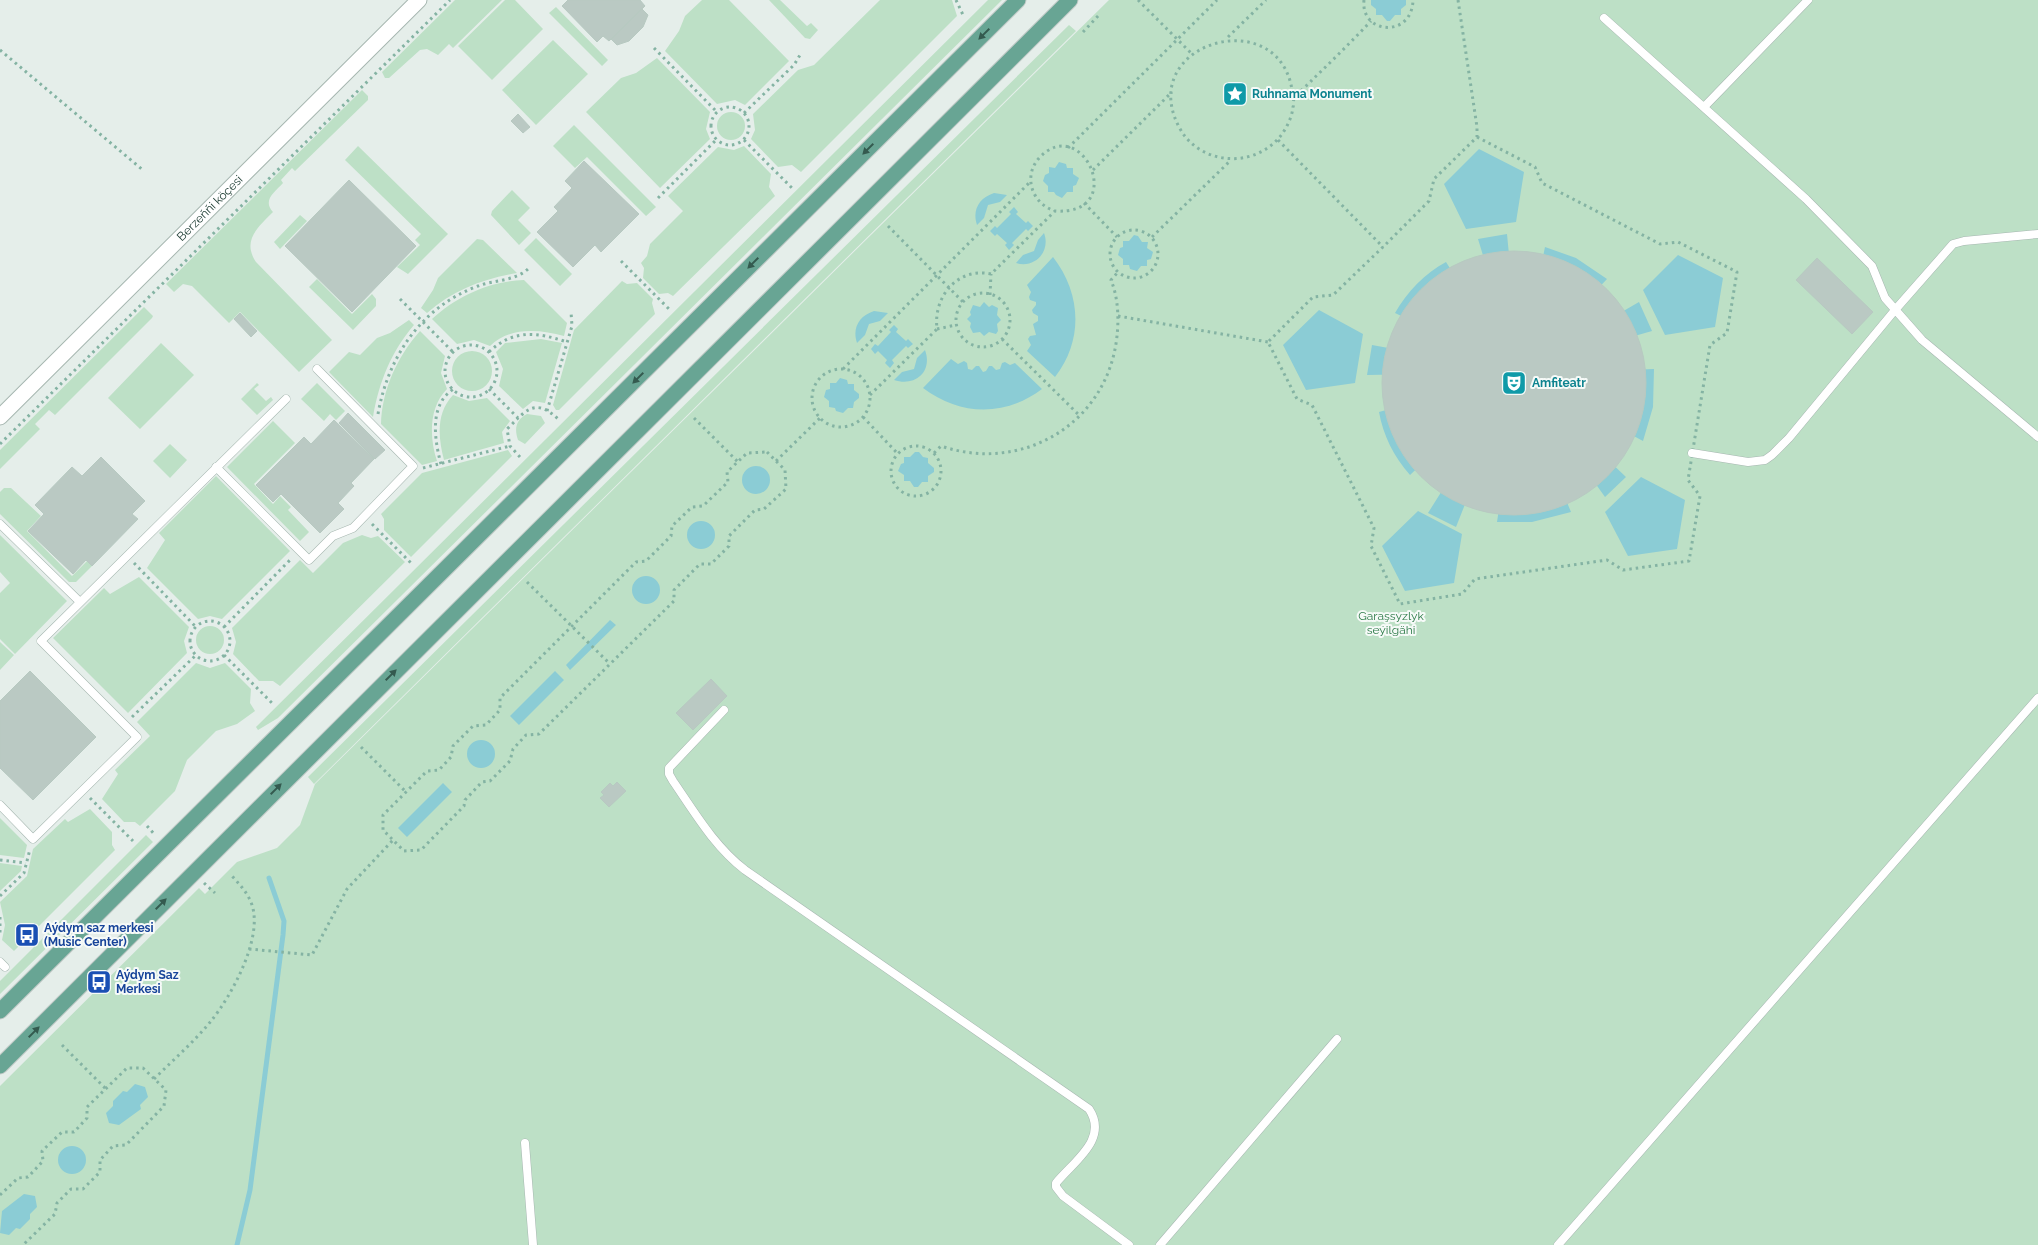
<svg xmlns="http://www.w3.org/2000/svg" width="2038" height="1245" viewBox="0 0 2038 1245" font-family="Raleway,sans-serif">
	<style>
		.green { fill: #bde0c6 }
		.water { fill: #8bccd5 }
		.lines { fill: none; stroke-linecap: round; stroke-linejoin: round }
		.stream { stroke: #8bccd5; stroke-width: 5 }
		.building { fill: #bac9c3; stroke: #b7c9c1 }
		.service-casing { stroke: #a7b7b1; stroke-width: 9 }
		.tertiary-casing { stroke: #a7b7b1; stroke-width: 17 }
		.primary-casing { stroke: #c1cac7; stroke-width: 17 }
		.path { stroke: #84b3a3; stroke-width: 3; stroke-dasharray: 2.5 4; stroke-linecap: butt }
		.service { stroke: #fff; stroke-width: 8 }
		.tertiary { stroke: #fff; stroke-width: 15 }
		.primary { stroke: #68a594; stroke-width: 15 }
		.oneway { fill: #345a4f }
		.labels { text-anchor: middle; stroke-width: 4; stroke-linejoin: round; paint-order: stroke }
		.culture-label { font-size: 12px; font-weight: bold; fill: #0d838f; stroke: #f6faf8; text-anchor: start }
		.street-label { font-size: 12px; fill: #234138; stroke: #f6faf8 }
		.park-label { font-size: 12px; fill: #2b7a47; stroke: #f6faf8 }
		.transit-label { font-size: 12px; font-weight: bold; fill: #164399; stroke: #f6faf8; text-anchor: start }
	</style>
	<rect width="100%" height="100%" fill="#e5eeea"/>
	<path class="green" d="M455,0H502L453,48L449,44L438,55L427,49L420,50L389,78H385L382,72Z
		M505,0H515L543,29L492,80L458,46Z
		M702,0H729L789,61L745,105L735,100L717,104L665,51L679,31L685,16Z
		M769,0H780L807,26L811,23L818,30L810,39L805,38Z
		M880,0H952L957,16L801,172L792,165L778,167L751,139L755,130L753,114L798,70L814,65Z
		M988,0H1002L278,718L258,730L256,727Z
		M1109,0H2038V1245H0V1086L199,888L205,894L237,862L277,848L300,825L315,784Z
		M556,7L608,60L602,66L549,13Z
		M1069,25L1076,31L314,784L308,777Z
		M553,40L588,74L536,125L502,90Z
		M657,58L710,112L706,129L710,139L660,188L586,112L621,78L636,73Z
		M362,90L368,96V100L295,171L292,168L281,180L283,183C275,192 262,200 273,212C257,228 242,241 256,262L332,340L299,372L240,312L229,323L192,286L183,284L174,292L166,284Z
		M717 126a14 14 0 1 1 28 0a14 14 0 1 1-28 0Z
		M574,125L656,207L646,216L587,157L575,168L553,146Z
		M358,146L448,234L408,274L397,267L420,245L415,240L421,234L345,160Z
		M744,146L771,174L769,187L775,196L673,296L668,293L659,294L643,278L644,268L641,263L647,256L650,244L683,211L668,196L718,147L734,150Z
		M512,190L530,208L518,220L531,233L519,245L491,215L492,211Z
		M300,215L307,221L280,249L274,242Z
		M536,238L572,274L560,286L524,250Z
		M477,239L483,240L517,273C483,279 453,290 427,313L421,308L433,290L438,278Z
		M317,279L352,314L372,294L376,299V306L353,330L309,287Z
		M524,280L567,323L564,336C539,329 509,327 490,346L474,340L457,344L432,319C457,296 490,281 524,280Z
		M622,281L627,284L637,283L653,299L652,303L655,314L559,410H556L553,405L574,330Z
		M144,307L153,316L152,318L55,415L49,410L35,424L40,429L0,469V450Z
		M409,320L414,325C391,352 379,382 373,417L329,372L349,352L360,355L377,338L390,333Z
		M420,331L445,356L441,373L447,389C429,407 429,437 437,461L422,465L381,424C382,390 397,357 420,331Z
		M541,339L562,343L545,403L533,401L523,409L499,386L503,369L496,352L505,343Z
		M161,343L194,375L140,429L108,398Z
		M452 371a20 20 0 1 1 40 0a20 20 0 1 1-40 0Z
		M257,383L259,385L254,389L266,401L271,397L273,400L257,415L241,399Z
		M317,383L345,411L336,420L330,414L324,421L301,399Z
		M453,395L469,401L487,398L510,421L502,432L504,443L444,460C438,437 436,413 453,395Z
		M527,414L541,416L545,423L525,444L518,440C514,428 516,420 527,414Z
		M273,421L295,443L254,484L273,504L280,496L291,507L288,510L309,532L300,541L227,467Z
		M170,444L187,460L170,478L153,461Z
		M508,450L512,456L411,557L384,530V519L381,514L422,473Z
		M216,476L290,551L222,619L210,616L198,619L147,568L165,540L159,533Z
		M4,488H11L41,516L27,531L72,576L87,561L92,566L76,582H69L0,514V492Z
		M0,535L67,601L15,654L0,639V593L10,583L0,572Z
		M362,535L371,538L378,536L405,562L280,686L273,681H259L233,654L236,642L232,628L300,560L313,573L343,543Z
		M139,577L189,627L184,641L187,653L128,713L53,638L104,588L110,594Z
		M196 640a14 14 0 1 1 28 0a14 14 0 1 1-28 0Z
		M0,642L14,655L0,670Z
		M196,663L210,668L225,663L251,689L250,703L255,711L237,724L216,731L187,760L175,791L140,826L135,822H124L102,799L118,774L115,770L150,736L137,722Z
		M90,809L112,832V845L115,850L14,951L2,940L5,925L0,902L27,876L33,849L65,819L68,822Z
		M0,818L27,845L24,858L0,855Z
		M146,835L153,842L0,994V981Z
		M0,863L22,866L21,871L0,891Z"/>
	<path class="water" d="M1371,0H1406V5L1401,9V15H1395L1390,21H1387L1382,15H1376V9L1371,5Z
		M1479,149L1524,172L1516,222L1466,229L1444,184Z
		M1059,162L1066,164L1067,168H1073V174L1079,178L1076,185L1073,186V192H1067L1062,198L1056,195L1054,192H1048V186L1043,181L1045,175L1049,173V167L1055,168Z
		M994,193L1007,195L1000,202L988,205L984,218L977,225C972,210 979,198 994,193Z
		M1014,207L1018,212L1016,214L1026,223L1028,221L1033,226L1028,231L1026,229L1012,243L1014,245L1009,250L1005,245L1007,243L997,234L995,236L990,231L995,226L997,228L1011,214L1009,212Z
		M1044,233C1051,251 1035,269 1016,263L1023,255L1034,251L1038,240Z
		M1507,234L1512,286L1493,288L1478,239Z
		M1134,235L1138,236L1142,242H1148L1147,248L1153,252L1151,259L1147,260V266H1141L1137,271L1130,269L1129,265H1123V259L1118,255L1120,248L1123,247V241H1129Z
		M1545,247L1576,258L1607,279L1573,315L1554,303L1535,296Z
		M1678,255L1723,278L1715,327L1665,335L1643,290Z
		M1053,257C1081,293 1084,340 1055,377L1027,351L1031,345L1028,339L1030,336L1036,335L1033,324L1038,321V316L1033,313L1032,310L1036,305V302L1030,300L1029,297L1031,292L1027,285Z
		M1446,262L1474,306L1462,313L1443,336L1395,313C1407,292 1425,273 1446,262Z
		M984,302L989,307L992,305L998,308L997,315L1001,320L997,324L998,331L996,334L989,332L984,336L980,332L973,333L970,327L971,323L967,319L971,315L970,312L973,305L980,307Z
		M1639,302L1652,331L1603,345L1594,328Z
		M1319,310L1363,334L1355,383L1306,390L1283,345Z
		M874,311L888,313L880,321L869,324L865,335L857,343C852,328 859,316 874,311Z
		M894,325L898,329L896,332L906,341L908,339L913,344L908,348L906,346L892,360L894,363L890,368L885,363L887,360L878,351L875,354L871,349L875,344L878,346L891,332L889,330Z
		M1372,345L1427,355L1423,374L1367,375Z
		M925,350C933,372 915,387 894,380L902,372L914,369L917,358Z
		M951,359L958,364L964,361L967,363L968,369L972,370L976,366H979L983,372L986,371L989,366H992L996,370L1000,369L1002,363L1005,362L1010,365L1015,363L1042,389C1005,417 960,416 923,388Z
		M1654,369L1653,407L1643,441L1591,413L1598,391L1599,371Z
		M840,378L847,380L848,384H854V390L859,394V398L854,402L853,408H848L843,413L836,411L835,408L829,407V401L824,397L826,390L830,389V383H836Z
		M1433,397L1440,419L1451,436L1410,475C1394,457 1383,435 1379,412Z
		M1586,439L1626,477L1605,497L1573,452Z
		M915,452H919L923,457L928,458V463L934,468V472L928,476V482H922L918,487H914L910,481H904V475L898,471L901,464L904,463V457H910Z
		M1548,457L1571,512L1532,522H1497L1506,463L1529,462Z
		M1462,459L1479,469L1456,527L1428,513Z
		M742 480a14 14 0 1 1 28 0a14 14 0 1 1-28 0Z
		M1641,477L1685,500L1677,549L1628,556L1605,512Z
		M1418,511L1462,534L1454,583L1405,591L1382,546Z
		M687 535a14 14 0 1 1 28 0a14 14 0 1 1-28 0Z
		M632 590a14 14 0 1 1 28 0a14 14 0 1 1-28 0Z
		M610,620L616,625L570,670L566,665Z
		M555,671L564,680L519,725L510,716Z
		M467 754a14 14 0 1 1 28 0a14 14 0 1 1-28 0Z
		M443,783L452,792L407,837L398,828Z
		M135,1084L145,1087L148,1097L140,1105L141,1109L119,1125L109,1123L106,1113L113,1106V1101L123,1091L127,1092Z
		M58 1160a14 14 0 1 1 28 0a14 14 0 1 1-28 0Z
		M24,1194L35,1196L37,1207L30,1214V1219L20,1229L16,1228L9,1235L0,1233L2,1211Z"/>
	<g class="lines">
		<path class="stream" d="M237,1245L250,1190L283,935L284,921L269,878"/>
	</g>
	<path class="building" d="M568,0H640L645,6L609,41L603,36L597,42L562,6Z
		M642,9L648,15L643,27L629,41L617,45L611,39Z
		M518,114L530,127L523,133L511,121Z
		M584,161L639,214L601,252L595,245L573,267L537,232L558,211L554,207L572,188L565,181Z
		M349,180L416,246L352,312L285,246Z
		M1382 383a132 132 0 1 1 264 0a132 132 0 1 1-264 0Z
		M1817,258L1873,312L1852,334L1796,280Z
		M240,313L257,331L251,337L234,319Z
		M348,413L385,450L375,459L339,423Z
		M334,420L374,459L351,483L354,486L338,503L344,509L320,533L281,494L273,502L256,485L304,437L311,444Z
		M101,457L145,501L132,514L138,519L92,566L86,560L73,574L28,531L44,514L35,505L72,467L82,476Z
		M30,671L96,737L33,800L0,768V701Z
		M711,679L727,696L693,730L676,713Z
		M617,782L626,791L609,807L600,798L604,795L601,792L610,783L613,786Z"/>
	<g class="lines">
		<defs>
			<path id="service" d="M1604,18L1806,199L1872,266L1885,298L1922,340L2038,437
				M1705,106L1808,0
				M1692,453L1748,462L1765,460L1772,455L1789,438L1895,310L1953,244L1964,241L2038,234
				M216,467L309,560L333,536L353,528L413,466L317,369
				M0,524L80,602
				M724,710L669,768V774L673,781C695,813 714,846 745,870L1089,1109C1109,1139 1074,1161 1056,1183V1187L1063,1196L1129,1245
				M0,805L33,839L137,737L41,641L286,399
				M0,962L5,967
				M525,1143L533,1245
				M1160,1245L1337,1039
				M1558,1245L2038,698"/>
			<g id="tertiary">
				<path id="s1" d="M0,417L419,0"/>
			</g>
			<path id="primary" d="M0,1011L1018,0
				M0,1066L1070,0"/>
		</defs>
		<use href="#service" class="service-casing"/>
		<use href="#tertiary" class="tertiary-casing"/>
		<use href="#primary" class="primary-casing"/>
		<path class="path" d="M956,0L964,17
			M1138,0L1191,53
			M1364,0C1360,34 1412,39 1413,0
			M1458,0L1477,127V137
			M1083,32L1099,15
			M1228,37L1266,0
			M654,48L717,112
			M0,50L144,171
			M1293,100C1289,0 1136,39 1178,125C1196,163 1248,170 1277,140C1285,132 1292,118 1293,107C1294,105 1293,101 1294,99C1297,93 1307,86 1312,80C1332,61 1352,41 1371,21
			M711 126a19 19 0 1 1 38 0a19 19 0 1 1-38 0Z
			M744,113L794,65L800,55
			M1477,137L1535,167L1542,183L1660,244L1678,242L1737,272L1727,333L1710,345L1688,480L1700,496L1689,561L1623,570L1607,560L1475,579L1462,594L1400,604L1371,546L1374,528L1312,405L1297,399L1268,342L1313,297L1333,295L1383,247L1429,201L1434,179Z
			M744,140L792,188
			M1278,140L1383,247
			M1068,148L1217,0
			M1093,170L1172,92
			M658,198L717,139
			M1084,203L1117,237
			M888,226L963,302
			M1110 254a24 24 0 1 1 48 0a24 24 0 1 1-48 0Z
			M1152,237L1230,161
			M621,261L669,309
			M956 320a27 27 0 1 1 54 0a27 27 0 1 1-54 0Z
			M990,295L991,274
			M400,299L453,352
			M1118,316L1268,342
			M937,329L956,325
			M1002,339L1080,416
			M445 371a26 26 0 1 1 52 0a26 26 0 1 1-52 0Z
			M489,352C513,329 537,332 567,342
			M843,369L1030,182
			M812 398a29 29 0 1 1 58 0a29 29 0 1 1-58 0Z
			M489,389L518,418
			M870,395L937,329C933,296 958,267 991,274L1055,211C1129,216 1083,113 1040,157C1022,176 1032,204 1055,211
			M547,411L572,326L571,312
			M378,414C388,357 421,307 478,286C494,280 515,281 528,269
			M863,417L898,454
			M694,418L738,462
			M0,444L450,0
			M891 471a25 25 0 1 1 50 0a25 25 0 1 1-50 0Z
			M767,452L785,470L786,489L764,509L755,510L729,536V546L711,564H700L674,590V601L539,734L526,735L513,749L510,761L490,781L482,782L465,800L464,806L421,850L404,851L383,830V815L427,771L439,770L451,757L453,746L473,726L486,725L500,710V698L636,562L646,561L671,536L672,526L692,507L703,506L728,482L727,472L747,453Z
			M934,453L941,446C1023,474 1108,423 1117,336C1119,318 1118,297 1111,280L1118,272
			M520,457L510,446L507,429C525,412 534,396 558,419
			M776,461L820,418
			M441,464C436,446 431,418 442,401C444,396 449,393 453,389
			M423,468L510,446
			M372,524L412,564
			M134,563L196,627
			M527,582L610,664
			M190 641a20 20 0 1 1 40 0a20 20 0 1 1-40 0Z
			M224,627L292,558
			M224,655L272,703
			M132,717L196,655
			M361,747L406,792
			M90,798L133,841
			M147,826L155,835
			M0,860L26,863
			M204,883L215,893
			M0,896L24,873L30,849
			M0,917V934
			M249,949L312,955L347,889L393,840
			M62,1045L106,1089
			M154,1079C173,1060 194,1042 211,1021C232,995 263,938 252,905C248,893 240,885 232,876
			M0,1195L18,1178L28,1177L43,1161L42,1151L62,1132H74L87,1118V1107L127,1068H143L166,1090L164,1106L126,1145L113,1146L100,1160V1172L83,1189H71L57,1203L55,1214L23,1245"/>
		<use href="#service" class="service"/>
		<use href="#tertiary" class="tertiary"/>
		<use href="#primary" class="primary"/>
	</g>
	<defs><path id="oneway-solid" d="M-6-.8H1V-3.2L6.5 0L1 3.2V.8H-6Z" transform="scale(1.25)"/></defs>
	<g class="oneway">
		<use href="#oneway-solid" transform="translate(984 34) rotate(135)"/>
		<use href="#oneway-solid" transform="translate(868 149) rotate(135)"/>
		<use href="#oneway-solid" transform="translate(753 263) rotate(135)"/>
		<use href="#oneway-solid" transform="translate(638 378) rotate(135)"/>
		<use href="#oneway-solid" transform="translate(391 675) rotate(-45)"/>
		<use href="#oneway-solid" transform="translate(276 789) rotate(-45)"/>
		<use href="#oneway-solid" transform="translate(161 904) rotate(-45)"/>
		<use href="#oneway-solid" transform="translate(34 1032) rotate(-45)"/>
	</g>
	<defs>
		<symbol id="sight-square" viewBox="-11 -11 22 22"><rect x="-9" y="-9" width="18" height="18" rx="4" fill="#0f9aa8" stroke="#f6faf8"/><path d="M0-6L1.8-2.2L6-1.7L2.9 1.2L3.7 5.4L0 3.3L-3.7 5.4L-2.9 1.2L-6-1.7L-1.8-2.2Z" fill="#fff"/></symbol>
		<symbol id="theatre-square" viewBox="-11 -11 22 22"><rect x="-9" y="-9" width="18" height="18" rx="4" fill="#0f9aa8" stroke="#f6faf8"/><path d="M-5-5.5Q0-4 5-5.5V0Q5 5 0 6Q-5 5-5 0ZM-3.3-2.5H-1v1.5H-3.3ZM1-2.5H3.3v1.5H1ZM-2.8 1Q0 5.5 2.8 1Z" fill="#fff"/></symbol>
		<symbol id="bus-square" viewBox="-11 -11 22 22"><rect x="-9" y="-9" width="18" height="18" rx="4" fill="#1a4fb4" stroke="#f6faf8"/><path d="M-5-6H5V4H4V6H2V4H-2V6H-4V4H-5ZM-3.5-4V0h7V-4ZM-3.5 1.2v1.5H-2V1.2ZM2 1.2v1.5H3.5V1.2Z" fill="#fff"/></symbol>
	</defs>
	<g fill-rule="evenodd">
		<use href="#sight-square" x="1221" y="80" width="28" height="28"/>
		<use href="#theatre-square" x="1500" y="369" width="28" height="28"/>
		<use href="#bus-square" x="13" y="921" width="28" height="28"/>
		<use href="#bus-square" x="85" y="968" width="28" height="28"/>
	</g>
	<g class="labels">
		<g class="culture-label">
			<text x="1252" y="98">Ruhnama Monument</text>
			<text x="1532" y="387">Amfiteatr</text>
		</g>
		<g class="street-label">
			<text dy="4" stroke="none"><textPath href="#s1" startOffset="296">Berzeňňi köçesi</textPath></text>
		</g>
		<g class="park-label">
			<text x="1391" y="620">Garaşsyzlyk<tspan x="1391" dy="14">seýilgähi</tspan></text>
		</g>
		<g class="transit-label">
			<text x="44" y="932">Aýdym saz merkesi<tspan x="44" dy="14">(Music Center)</tspan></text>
			<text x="116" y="979">Aýdym Saz<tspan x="116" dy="14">Merkesi</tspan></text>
		</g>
	</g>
</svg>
